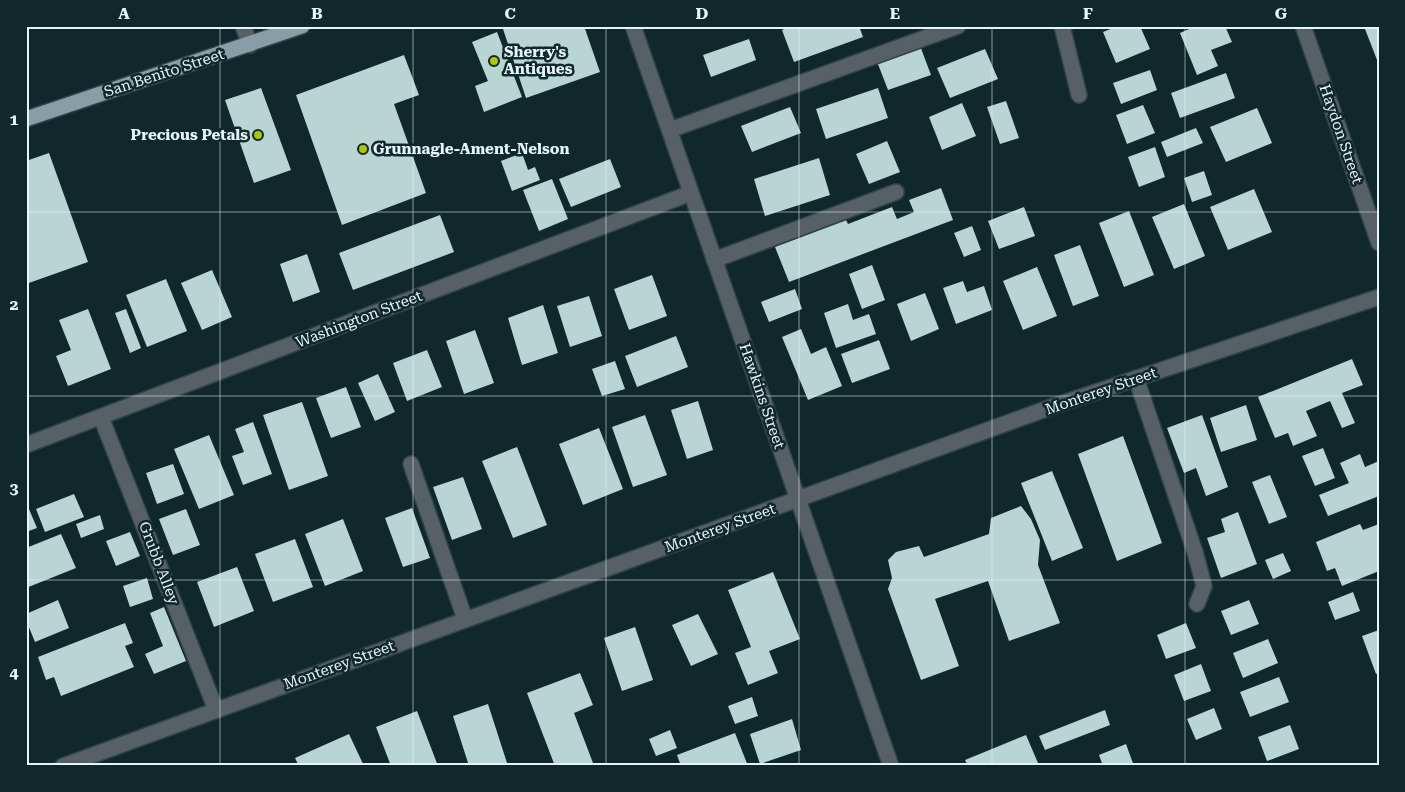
<svg xmlns="http://www.w3.org/2000/svg" width="1405" height="792" viewBox="0 0 1405 792" font-family="'Roboto Serif',serif">
	<style>
		.building { fill: #b9d5d3 }
		.lines { fill: none; stroke-linecap: round; stroke-linejoin: round }
		.minor-casing { stroke: #2e4448; stroke-width: 18 }
		.major-casing { stroke: #2e4448; stroke-width: 18 }
		.minor { stroke: #576064; stroke-width: 15 }
		.major { stroke: #899da6; stroke-width: 15 }
		.grid { fill: none; stroke: #e7f5f8; stroke-width: 1; stroke-opacity: 0.55 }
		.poi-dot { fill: #afc505; stroke: #10272b; stroke-width: 2 }
		.labels { text-anchor: middle; stroke-width: 5; stroke-linejoin: round; paint-order: stroke }
		.poi-label { font-size: 15px; font-weight: bold; fill: #e7f5f8; stroke: #10272b; text-anchor: start }
		.street-label { font-size: 15px; fill: #e7f5f8; stroke: #10272b }
		.neatline { fill: none; stroke: #e7f5f8; stroke-width: 2 }
		.grid-label { font-size: 16px; text-anchor: middle; font-weight: bold; fill: #e7f5f8 }
	</style>
	<rect width="100%" height="100%" fill="#10272b"/>
	<path class="building" d="M502,26H584L600,72L526,98Z
		M793,26H859L863,37L794,62L782,30Z
		M1118,26H1140L1150,49L1116,63L1103,32Z
		M1196,26H1225L1232,42L1211,50L1218,66L1197,75L1180,33Z
		M1372,26H1379V65L1365,29Z
		M497,32L522,97L484,112L475,86L488,81L472,42Z
		M749,39L756,60L711,77L703,55Z
		M919,43L931,75L888,90L876,59Z
		M985,49L998,79L950,98L937,68Z
		M404,55L419,95L394,104L426,193L342,225L296,95Z
		M1150,70L1157,90L1121,104L1113,83Z
		M1226,73L1235,98L1180,118L1171,93Z
		M261,88L291,170L254,183L225,100Z
		M878,88L888,118L826,139L816,109Z
		M1006,101L1019,138L1000,144L987,107Z
		M962,103L976,136L942,150L929,117Z
		M1143,105L1155,133L1127,144L1116,115Z
		M790,107L801,133L752,152L741,126Z
		M1257,108L1272,143L1226,162L1210,127Z
		M1196,128L1203,143L1167,157L1161,142Z
		M887,141L900,172L869,184L856,154Z
		M1155,147L1165,177L1139,187L1128,157Z
		M49,153L88,262L26,284V161Z
		M522,153L528,170L535,167L540,180L512,191L501,161Z
		M819,158L830,195L765,216L754,179Z
		M610,159L621,187L571,207L559,179Z
		M1204,171L1212,195L1192,202L1184,178Z
		M552,179L568,219L539,231L523,190Z
		M941,188L953,220L789,282L775,247L846,220L848,224L892,207L897,219L914,212L909,200Z
		M1254,189L1272,232L1228,250L1210,207Z
		M1184,204L1205,256L1174,269L1152,217Z
		M1024,207L1035,236L999,249L988,221Z
		M1129,211L1154,275L1124,287L1099,223Z
		M440,215L454,252L353,290L339,253Z
		M972,226L981,250L964,257L954,233Z
		M1080,245L1099,296L1073,306L1054,255Z
		M307,254L320,292L293,302L280,264Z
		M872,265L885,300L862,309L849,274Z
		M1037,267L1057,316L1023,330L1003,281Z
		M212,270L232,317L202,330L181,283Z
		M652,275L667,316L629,330L614,289Z
		M166,279L187,331L147,347L126,295Z
		M963,281L967,292L984,286L992,310L956,324L943,288Z
		M795,289L802,309L769,322L761,302Z
		M925,293L939,329L911,341L897,304Z
		M589,296L602,336L570,347L557,306Z
		M848,304L853,320L869,314L876,334L836,348L824,313Z
		M543,305L558,353L522,365L508,318Z
		M88,309L111,369L68,386L56,356L71,350L59,320Z
		M126,309L141,348L130,353L115,313Z
		M801,329L811,354L826,347L842,386L808,400L782,337Z
		M475,330L494,383L464,394L446,341Z
		M676,336L688,367L637,387L625,356Z
		M879,340L890,369L852,383L841,354Z
		M427,350L442,387L407,401L393,363Z
		M1352,359L1363,385L1342,393L1355,423L1342,428L1330,401L1306,411L1317,436L1293,446L1288,433L1275,438L1258,397Z
		M615,361L625,389L602,396L592,369Z
		M378,374L395,412L375,421L358,383Z
		M346,387L361,427L331,438L316,398Z
		M698,401L713,450L687,459L671,410Z
		M302,402L328,476L289,490L263,415Z
		M1246,405L1257,440L1221,452L1210,418Z
		M645,415L667,475L633,487L612,427Z
		M1202,415L1228,487L1206,496L1196,468L1184,473L1167,428Z
		M253,422L272,474L243,485L232,456L244,452L235,429Z
		M599,428L623,489L583,505L559,444Z
		M209,435L234,495L199,509L174,449Z
		M1123,436L1162,543L1117,561L1078,454Z
		M517,447L547,525L513,538L482,461Z
		M1323,448L1335,478L1315,486L1302,456Z
		M1360,454L1365,467L1379,461V496L1328,516L1319,495L1349,483L1340,463Z
		M173,464L184,494L157,504L146,473Z
		M1052,471L1083,548L1052,561L1021,483Z
		M1270,475L1287,517L1269,524L1252,482Z
		M463,477L482,529L452,540L433,487Z
		M74,494L84,517L45,532L36,509Z
		M26,502L37,528L26,532Z
		M1021,506L1031,519L1040,540L1038,565L1060,623L1009,641L988,581L935,599L959,666L921,680L888,589L892,578L888,560L896,552L919,546L924,557L989,534L991,518Z
		M412,508L430,558L403,567L385,518Z
		M186,509L200,545L173,555L159,519Z
		M1238,512L1257,564L1221,578L1207,538L1225,532L1221,519Z
		M100,515L104,529L81,538L76,524Z
		M343,519L363,571L325,586L305,534Z
		M1360,524L1363,530L1379,524V571L1342,586L1335,568L1327,571L1316,542Z
		M130,532L140,556L116,566L106,541Z
		M61,534L76,568L26,588V548Z
		M295,539L313,587L273,602L255,554Z
		M1283,553L1291,571L1273,579L1265,560Z
		M237,567L254,611L214,627L197,582Z
		M773,572L800,639L769,651L778,673L748,685L735,653L751,647L728,590Z
		M147,578L153,599L130,607L123,586Z
		M1353,592L1360,611L1335,620L1328,602Z
		M58,600L69,628L35,642L26,620V614Z
		M1249,600L1259,624L1231,635L1221,611Z
		M164,607L186,661L154,674L145,654L163,646L150,613Z
		M698,614L718,654L691,666L672,625Z
		M125,623L133,643L125,646L134,667L61,696L54,677L46,680L38,657Z
		M1186,623L1196,648L1166,659L1157,635Z
		M635,627L653,680L622,691L604,638Z
		M1379,630V673L1376,674L1362,636Z
		M1268,639L1278,663L1243,678L1233,653Z
		M1201,664L1211,691L1184,701L1174,675Z
		M580,673L593,705L574,713L593,763L586,766H555L527,693Z
		M1279,677L1289,702L1250,717L1240,692Z
		M752,697L758,716L735,724L728,706Z
		M488,704L508,766H469L453,716Z
		M1214,708L1222,729L1196,740L1187,719Z
		M1105,710L1110,725L1045,750L1039,736Z
		M417,711L438,766H391L376,727Z
		M792,719L801,750L760,764L750,734Z
		M1290,725L1299,749L1267,761L1258,737Z
		M670,730L677,748L656,756L649,739Z
		M735,733L748,766H681L677,755Z
		M349,734L364,766H299L295,758Z
		M1026,735L1038,763L1032,766H968L965,760Z
		M1126,744L1134,766H1103L1099,755Z"/>
	<g class="lines">
		<defs>
			<path id="minor" d="M243,26L250,45
				M633,26L891,766
				M1062,26L1079,95
				M1303,26L1379,243
				M670,130L958,26
				M714,260L896,192
				M1136,378L1195,552L1204,586L1197,604
				M101,417L216,710
				M26,445L691,193
				M411,464L465,619
				M63,766L1054,406L1379,297"/>
			<path id="major" d="M26,119L302,26"/>
		</defs>
		<use href="#minor" class="minor-casing"/>
		<use href="#major" class="major-casing"/>
		<use href="#minor" class="minor"/>
		<use href="#major" class="major"/>
	</g>
	<path class="grid" d="M220,26V766M413,26V766M606,26V766M799,26V766M992,26V766M1185,26V766M26,212H1379M26,396H1379M26,580H1379"/>
	<g class="poi-dot">
		<circle cx="494" cy="61" r="5"/>
		<circle cx="258" cy="135" r="5"/>
		<circle cx="363" cy="149" r="5"/>
	</g>
	<g class="labels">
		<g class="poi-label">
			<text x="504" y="57">Sherry's<tspan x="504" dy="17">Antiques</tspan></text>
			<text x="248" y="140" text-anchor="end">Precious Petals</text>
			<text x="373" y="154">Grunnagle-Ament-Nelson</text>
		</g>
		<g class="street-label">
			<text transform="translate(164 73) rotate(-18)" y="5">San Benito Street</text>
			<text transform="translate(1341 134) rotate(71)" y="5">Haydon Street</text>
			<text transform="translate(359 319) rotate(-21)" y="5">Washington Street</text>
			<text transform="translate(1101 391) rotate(-19)" y="5">Monterey Street</text>
			<text transform="translate(762 396) rotate(71)" y="5">Hawkins Street</text>
			<text transform="translate(720 528) rotate(-20)" y="5">Monterey Street</text>
			<text transform="translate(159 563) rotate(69)" y="5">Grubb Alley</text>
			<text transform="translate(339 665) rotate(-20)" y="5">Monterey Street</text>
		</g>
	</g>
	<rect width="1405" height="792" fill="none" stroke="#10272b" stroke-width="55"/>
	<rect x="28" y="28" width="1350" height="736" class="neatline"/>
	<g class="grid-label">
		<text x="124" y="19">A</text>
		<text x="317" y="19">B</text>
		<text x="510" y="19">C</text>
		<text x="702" y="19">D</text>
		<text x="895" y="19">E</text>
		<text x="1088" y="19">F</text>
		<text x="1281" y="19">G</text>
		<text x="14" y="125">1</text>
		<text x="14" y="310">2</text>
		<text x="14" y="494">3</text>
		<text x="14" y="678">4</text>
	</g>
</svg>
